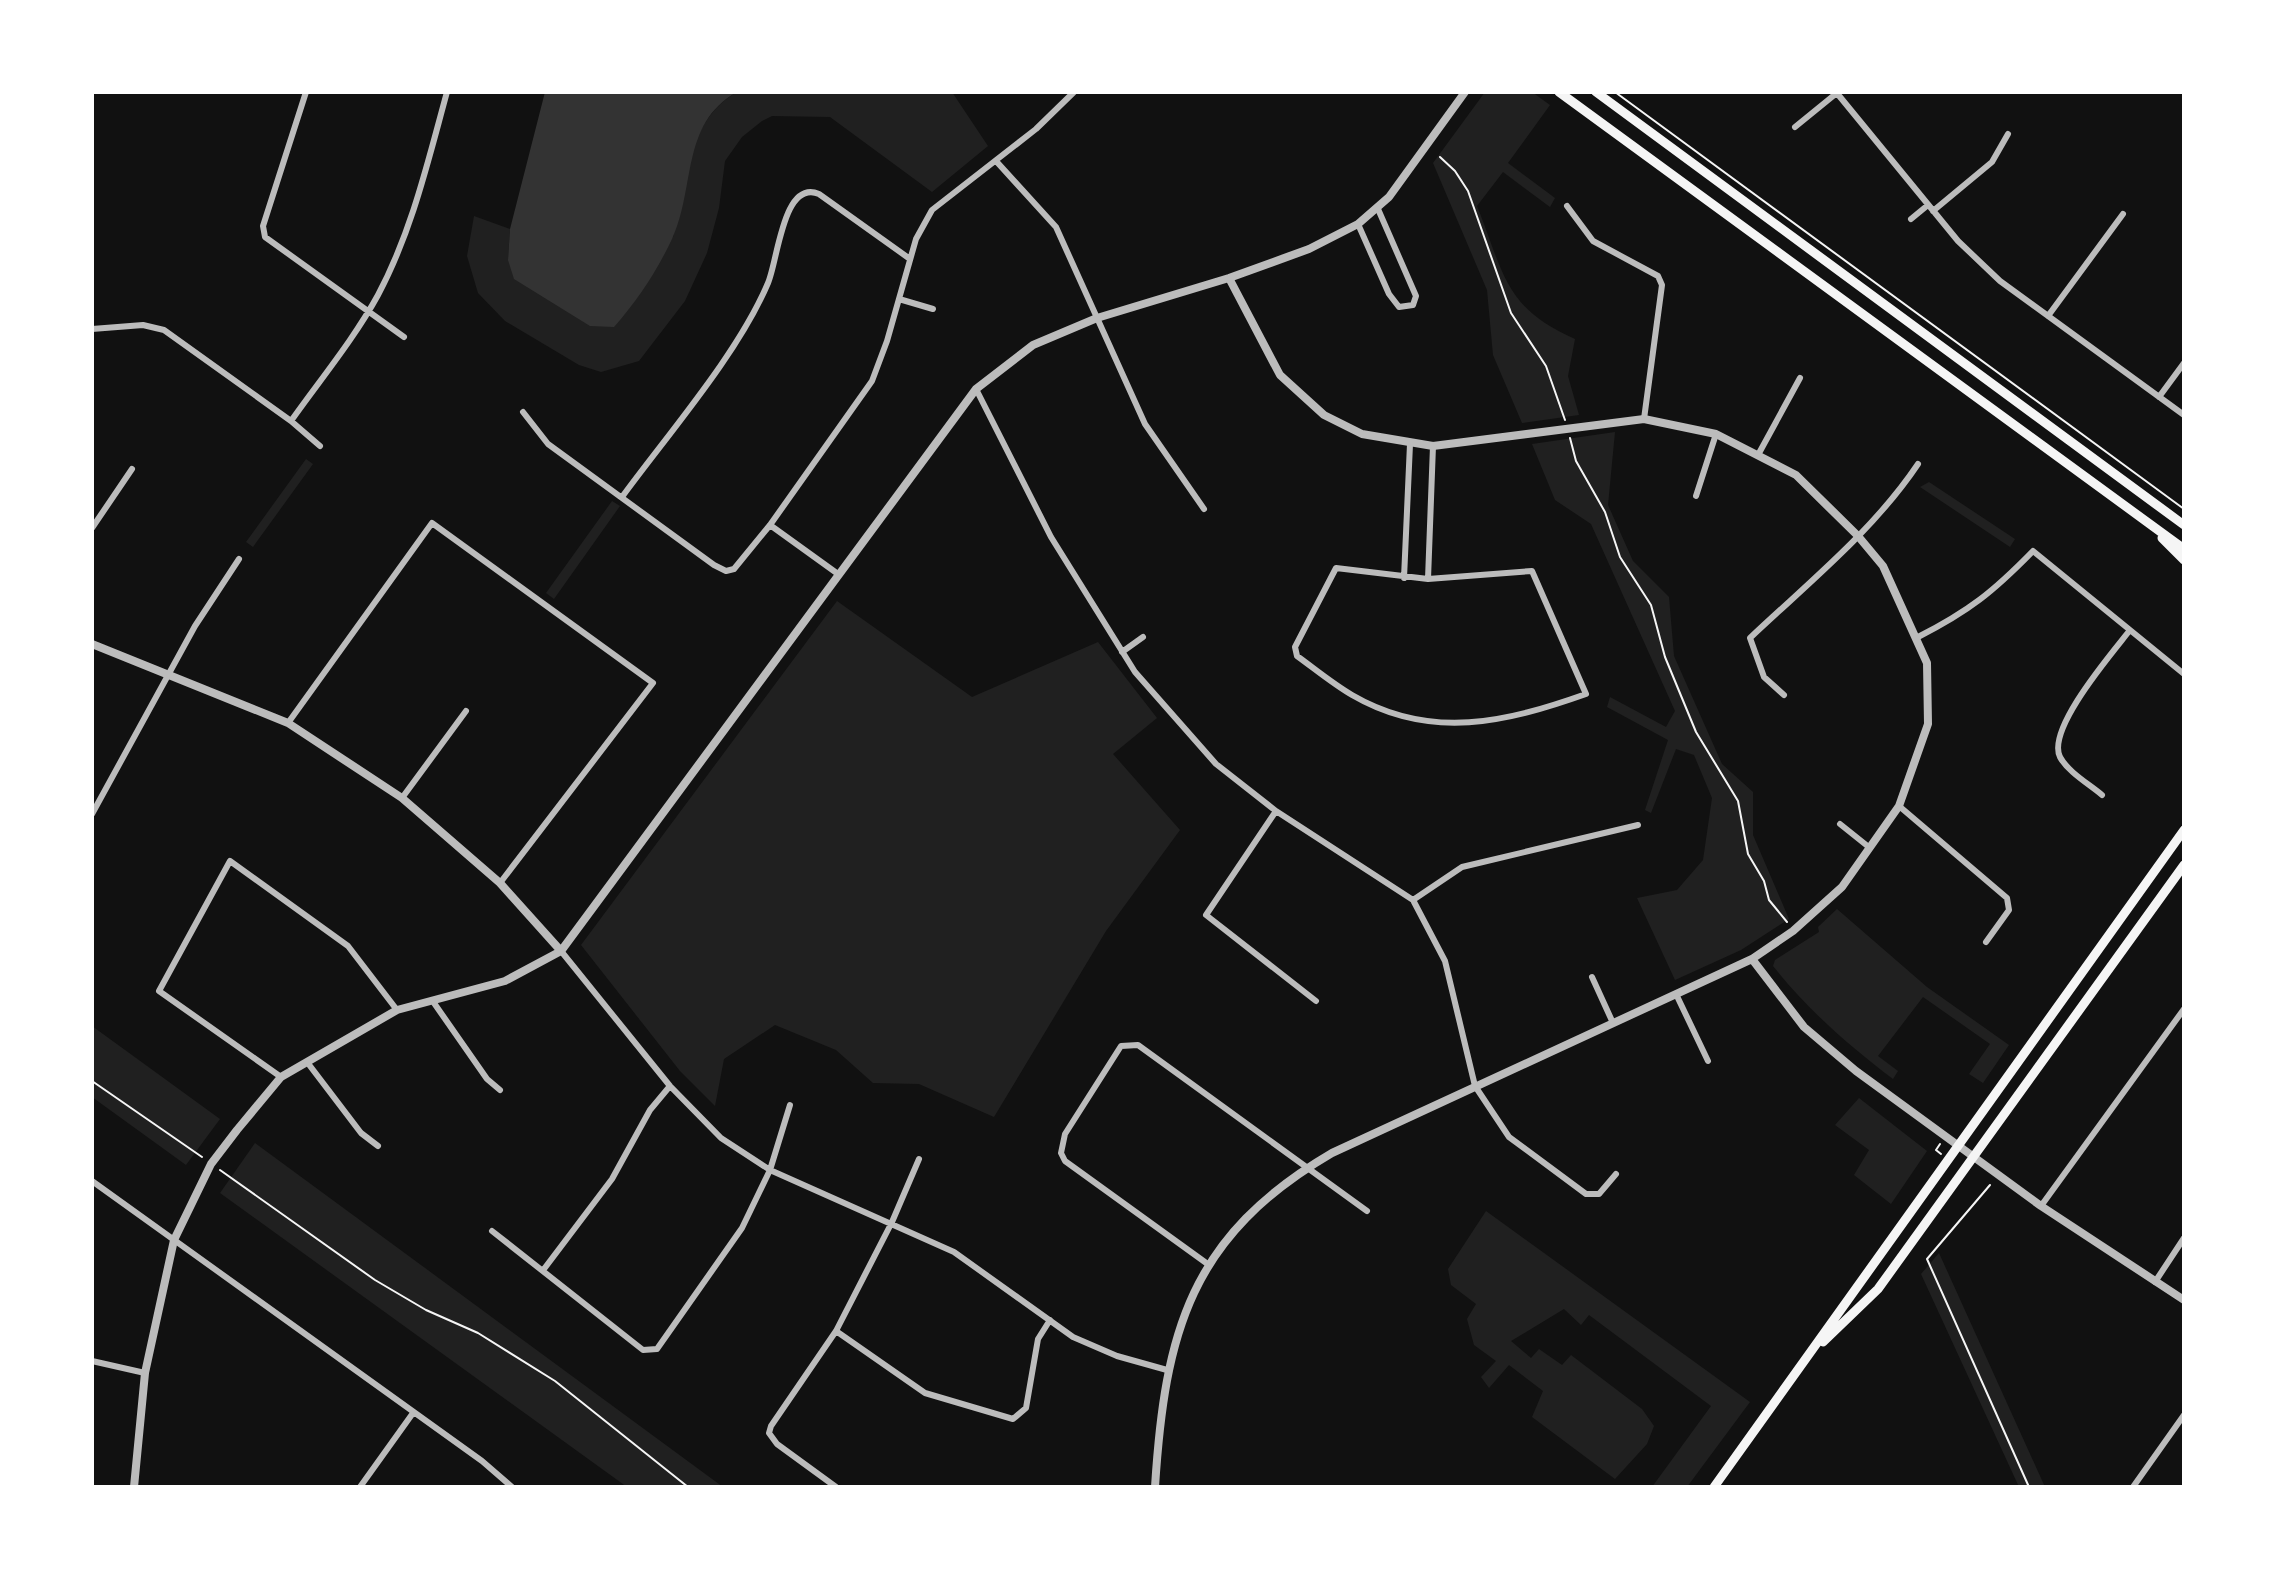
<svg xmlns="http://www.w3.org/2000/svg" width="2276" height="1579" viewBox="0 0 2276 1579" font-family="'Fira Sans Condensed',sans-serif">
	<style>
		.green { fill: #202020 }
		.water { fill: #333 }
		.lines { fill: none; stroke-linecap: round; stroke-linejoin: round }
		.path { stroke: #f5f5f5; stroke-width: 2 }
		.minor { stroke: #bcbcbc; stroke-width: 6 }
		.tertiary { stroke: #bcbcbc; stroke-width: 8 }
		.secondary { stroke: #f5f5f5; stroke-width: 9 }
	</style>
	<rect width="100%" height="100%" fill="#111"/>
	<path class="green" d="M737,92H952L988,146L932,192L830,117L772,116L762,121L742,137L725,161L719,208L707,253L685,301L639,361L601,372L579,365L505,321L478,293L467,256L474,216L510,229L508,260L673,237C684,186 687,120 737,92Z
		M1485,92H1532L1550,105L1508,163L1555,198L1550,207L1503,172L1477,206C1504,273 1504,308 1575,339L1568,376L1579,415L1522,423L1493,355L1487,290L1433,163Z
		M1615,432L1608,505L1633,561L1669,597L1674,656L1722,764L1753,792V835L1789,919L1741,950L1675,980L1637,898L1677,890L1703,860L1712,798L1694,755L1676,749L1651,813L1645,810L1668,740L1607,707L1610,697L1666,727L1675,711L1591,524L1555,500L1532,444Z
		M306,459L313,464L253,547L246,542Z
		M1929,482L2015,539L2010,547L1920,487Z
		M612,501L620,506L554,599L546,593Z
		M837,601L972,697L1098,642L1157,718L1113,754L1180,830L1106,931L994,1117L919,1084L873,1083L836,1050L775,1025L724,1059L715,1106L680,1071L581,945Z
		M1837,909L1927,987L2009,1045L1983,1083L1969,1074L1990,1044L1923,997L1878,1056L1898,1071L1893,1079C1848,1045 1809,1011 1773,966L1775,960L1819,932L1818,927Z
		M92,1026L220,1119L186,1165L92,1097Z
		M1859,1098L1927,1151L1891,1204L1854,1175L1869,1150L1835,1125Z
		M255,1143L723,1487H627L220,1193Z
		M1486,1211L1750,1402L1687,1487H1652L1711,1406L1589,1315L1581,1325L1564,1309L1511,1341L1531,1358L1539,1349L1562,1365L1571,1355L1642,1409L1654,1426L1647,1444L1615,1479L1532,1417L1543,1391L1509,1365L1489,1388L1481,1377L1496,1361L1474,1345L1467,1319L1476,1304L1451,1285L1448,1269Z
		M1939,1253L2045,1487H2019L1921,1274Z"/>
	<path class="water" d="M545,92H737C680,124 696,188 672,239C657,271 637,301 614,327L590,326L514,279L508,260L510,229Z"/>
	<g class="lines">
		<path class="path" d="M1615,92L2184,509
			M1440,157L1455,171L1468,191L1511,313L1546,366L1565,420
			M1570,438L1576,461L1605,512L1620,557L1651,605L1665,657L1696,732L1738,801L1748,854L1764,881L1769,900L1787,922
			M92,1081L202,1157
			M1940,1144L1936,1150L1941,1154
			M220,1170L375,1280L426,1310L478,1333L555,1381L688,1487
			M1990,1185L1927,1259L2029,1487"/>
		<path class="minor" d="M306,92L263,226L265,237L404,337
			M1836,92L1958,241L2000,281L2184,415
			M1795,127L1838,92
			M996,161L1056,227L1145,424L1204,509
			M1567,206L1593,241L1658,276L1662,285L1644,419
			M1933,211L1992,162L2008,134
			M1911,219L1928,205
			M1358,224L1389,294L1399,307L1413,305L1416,296L1378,209
			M899,299L933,309
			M2048,316L2123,214
			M92,329L143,325L164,330L291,421C320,380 354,339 378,295C412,231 428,161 447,92
			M976,389L1051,537L1135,672L1216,764L1276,811L1413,900L1445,961L1475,1086L1509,1137L1586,1194H1599L1616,1174
			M2159,397L2184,363
			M523,412L548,444L714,565L726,571L734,569L770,525L872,381L887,341L916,239L932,210L1036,129L1074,92
			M291,421L320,446
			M1758,455L1800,378
			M1696,496L1716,434
			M622,497C668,434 738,354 768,283C778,260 783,179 819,194L910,259
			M770,525L838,574
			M92,528L132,469
			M1336,568L1428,579L1532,571L1586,694C1507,722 1431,741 1352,695C1333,684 1315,669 1297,656L1295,647Z
			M1404,578L1410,444
			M1428,579L1433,446
			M1918,637C1969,611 1993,592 2033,551L2184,674
			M1122,652L1143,637
			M1784,695L1764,677L1750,638C1808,583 1873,531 1918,464
			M288,723L432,523L653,683L500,883
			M2102,795C2089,784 2068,772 2060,757C2046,729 2113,652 2130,630
			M402,798L466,711
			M1899,806L2007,898L2009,910L1986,942
			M1276,811L1206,915L1316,1001
			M92,814L195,626L239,559
			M1840,824L1870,848
			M1413,900L1462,867L1638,825
			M561,951L670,1086L721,1138L770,1170L954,1252L1073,1337L1117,1356L1167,1370
			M1592,977L1613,1023
			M1676,994L1708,1061
			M434,1003L487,1079L500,1090
			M307,1062L361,1133L378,1146
			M281,1077L159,991L230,861L348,946L397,1010
			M92,1181L482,1461L512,1487
			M2041,1206L2184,1009
			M492,1231L643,1350L657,1349L742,1228L770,1170L790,1105
			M1209,1265L1065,1161L1061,1153L1065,1134L1121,1046L1138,1045L1367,1211
			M544,1269L612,1179L650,1110L670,1086
			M2155,1282L2184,1238
			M836,1331L925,1393L1013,1419L1026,1408L1038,1339L1050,1320
			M92,1361L145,1373
			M360,1487L413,1413
			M836,1487L777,1444L769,1433L771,1426L836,1331L892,1222L919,1159
			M2133,1487L2184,1415"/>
		<path class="tertiary" d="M92,644L288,723L402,798L500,883L561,951
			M1752,959L1804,1027L1856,1071L2041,1206L2184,1300
			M134,1487L145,1373L174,1240L211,1164L237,1130L281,1077L397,1010L505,981L561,951L976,389L1033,345L1097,318L1229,278L1309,249L1358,224L1389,197L1465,92
			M1155,1487C1165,1332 1190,1236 1332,1153L1752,959L1793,931L1842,887L1899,806L1928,724L1927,663L1883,566L1858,536L1796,475L1716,434L1644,419L1433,446L1362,434L1324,415L1280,375L1229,278"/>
		<path class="secondary" d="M1559,92L2184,549
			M1596,92L2184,525
			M2162,538L2184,560
			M1823,1342L1878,1289L2184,865
			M1714,1487L2184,830"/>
	</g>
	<rect width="2276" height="1579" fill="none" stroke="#ffffff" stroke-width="188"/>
</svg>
